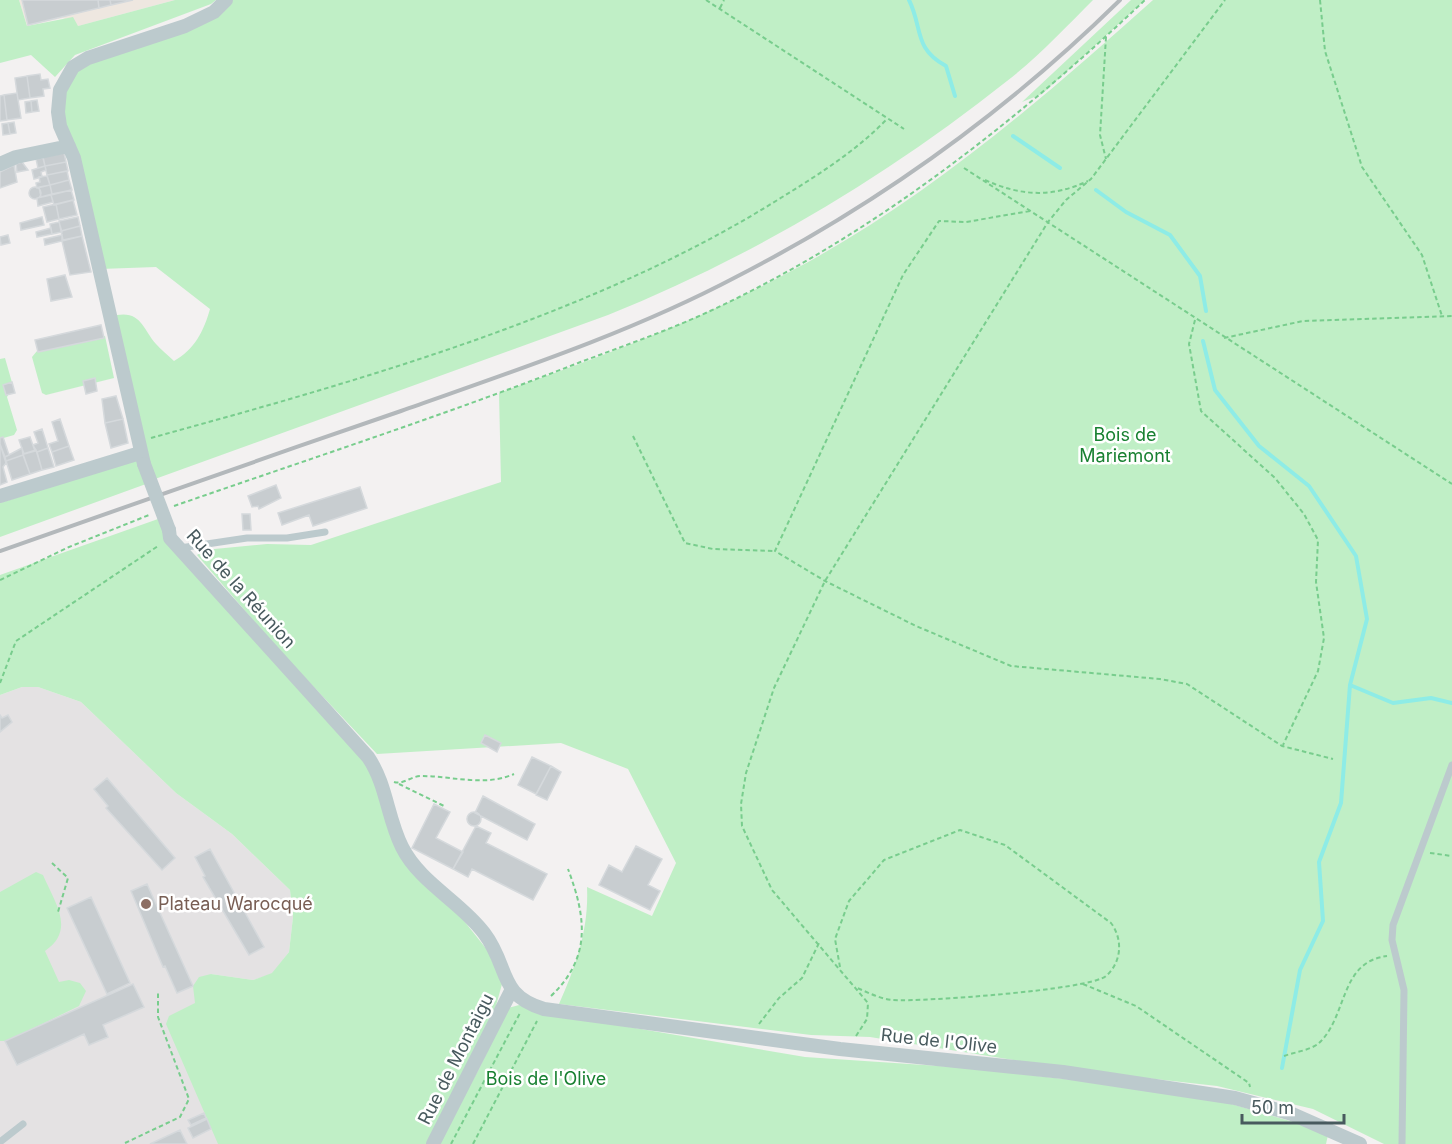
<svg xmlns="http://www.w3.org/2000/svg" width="1452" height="1144" viewBox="0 0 1452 1144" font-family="Inter,sans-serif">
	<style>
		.commercial { fill: #eee7e0 }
		.education { fill: #e4e2e3 }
		.green { fill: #c0efc6 }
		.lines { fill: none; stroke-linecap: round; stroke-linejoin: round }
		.stream { stroke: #8eece6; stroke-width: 4 }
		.building { fill: #c8cdd0; stroke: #d5d9dc; stroke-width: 1.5 }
		.path { stroke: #78cd8d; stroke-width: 2; stroke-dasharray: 4.5 3; stroke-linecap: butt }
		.lane { stroke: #bccacd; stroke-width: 7 }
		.street { stroke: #bccacd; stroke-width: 14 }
		.rail { stroke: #b3b8bb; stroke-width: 4 }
		.street-bridge { stroke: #bccacd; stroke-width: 14 }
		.education-dot { fill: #8d6e63; stroke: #fff; stroke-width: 2 }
		.labels { text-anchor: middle; stroke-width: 5; stroke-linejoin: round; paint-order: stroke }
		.park-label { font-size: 18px; fill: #188031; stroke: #fff }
		.street-label { font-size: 18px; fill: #485a5e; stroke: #fff }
		.education-label { font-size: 18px; fill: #785e54; stroke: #fff; text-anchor: start }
	</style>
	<rect width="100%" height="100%" fill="#f3f1f1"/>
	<path class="commercial" d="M19,0H175L78,26L63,18L27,26Z"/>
	<path class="education" d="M22,687H38L81,702L176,793L232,834L290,890L293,917L289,952L272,974L253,980L211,974L195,1003L219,1144H0V695Z"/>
	<path class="green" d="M0,0H19L27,26L73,17L78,26L175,0H216L211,4L75,55L55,77L31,55L0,63Z
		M226,0H1093C1066,27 1038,57 1007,81C886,177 752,257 608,315L155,479L114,334L117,315C141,311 143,329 156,344C161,350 168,355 174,361C194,350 204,331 210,309L156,267L100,269L58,112L73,67L185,26Z
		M1131,0H1145L1042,94L1022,102Z
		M1153,0H1452V1144H1384L1313,1109L1217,1086L1075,1070L870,1037L811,1035L559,1004C576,966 589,929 587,887L652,916L676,863L628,769L561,743L377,754L277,648L197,555L204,550L267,544L311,545L501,482L499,393C600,357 701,320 795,269C924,201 1045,97 1153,0Z
		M105,336L114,378L46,395L42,393L32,357L37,351Z
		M5,358L13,386L7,397L17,430L14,435L0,439V359Z
		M137,459L146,484L0,537V503Z
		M158,519L371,766L397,845L445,897L488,951L502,984L494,1013L427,1144H218L166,1024L169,1016L195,1003L193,986L199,977L211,974L253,980L272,973L289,952L293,917L290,890L232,834L176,793L81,702L38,687H22L0,695V575Z
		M36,872L43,875C55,903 76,930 45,951L59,982L69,980L80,983L86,991L79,1006L7,1041H0V892Z
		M523,1004L553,1014L805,1057L969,1068L1143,1088L1228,1103L1304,1125L1328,1135L1326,1144H437L479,1069L508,1008Z"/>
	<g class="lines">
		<path class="stream" d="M909,0C923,28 913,48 946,66L955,96
			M1013,136L1060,168
			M1096,190L1126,212L1170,235L1200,276L1206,311
			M1203,341L1215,390L1259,446L1309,486L1356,556L1367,619L1350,685L1341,803L1319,862L1323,921L1300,970L1282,1068
			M1350,685L1393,703L1431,698L1452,703"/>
	</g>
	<path class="building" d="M22,0H98L99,8L28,25Z
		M98,0H110L111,5L99,8Z
		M110,0H133L111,5Z
		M40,74L41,80L48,79L50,88L43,89L44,96L30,98L27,76Z
		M27,76L30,98L18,100L15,78Z
		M17,93L21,118L7,120L4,95Z
		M4,95L7,120L0,121V96Z
		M37,100L39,111L32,112L31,101Z
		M31,101L32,112L26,113L25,102Z
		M14,122L16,133L10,134L8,123Z
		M8,123L10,134L3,135L2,124Z
		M64,153L66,162L45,166L43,157Z
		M43,158L45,166L38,168L36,159Z
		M22,162L28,170L17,172L16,164Z
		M66,162L68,171L47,175L45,166Z
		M14,165L17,182L0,188V172Z
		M45,166L46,170L41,172L42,177L34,179L32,170Z
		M67,171L69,180L50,185L47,175Z
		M47,176L50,185L37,188L36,183L40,182L39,177Z
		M69,180L72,190L52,194L50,185Z
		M50,185L52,194L41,197L39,187Z
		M29 193a6 6 0 1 1 12 0a6 6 0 1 1-12 0Z
		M71,190L74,200L54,205L51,195Z
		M51,195L53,202L38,206L37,198Z
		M73,200L77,215L59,219L56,204Z
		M56,204L59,219L47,222L43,207Z
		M42,217L44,225L21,230L20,223Z
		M78,217L80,226L61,231L59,221Z
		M59,222L62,232L52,234L50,224Z
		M80,226L82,236L63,240L61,231Z
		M51,228L52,234L37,237L36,232Z
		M8,235L10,243L1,245L0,237Z
		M62,235V241L45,245L44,239Z
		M82,236L91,272L70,275L62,241Z
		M65,275L72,297L51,301L47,279Z
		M101,325L104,338L38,352L35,340Z
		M95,378L97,391L86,394L83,381Z
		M12,382L15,393L6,395L3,385Z
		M116,396L123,419L105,423L102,399Z
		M60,419L69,446L52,452L49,444L58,441L52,422Z
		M123,419L128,443L111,448L105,423Z
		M42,429L48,448L37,452L33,445L38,443L34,432Z
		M3,437L9,455L5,457L0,444V438Z
		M30,437L35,451L24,454L19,440Z
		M0,444L6,463L3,467L7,482L0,485Z
		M69,446L74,460L56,466L52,452Z
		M22,448L23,455L6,461L5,457Z
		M48,448L54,467L42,470L37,452Z
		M36,450L42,470L30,474L23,454Z
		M23,455L30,474L12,480L6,461Z
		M276,485L281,498L259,509L258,506L252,507L248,496Z
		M360,487L367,508L313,526L309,515L282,525L278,513Z
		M242,514H250L251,530H243Z
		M0,715L2,718L8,715L12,722L0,732Z
		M485,735L501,743L497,752L481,743Z
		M532,757L551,766L536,794L518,785Z
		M551,766L561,772L547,800L536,795Z
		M107,778L175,858L162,870L106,808L108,806L94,789Z
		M483,796L535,824L527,840L475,813Z
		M434,804L450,812L436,838L463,852L453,869L412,848Z
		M467 819a7 7 0 1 1 14 0a7 7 0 1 1-14 0Z
		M476,826L491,833L486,843L547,874L533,900L472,869L468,877L453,869Z
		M636,846L662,859L648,885L660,891L650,910L599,885L609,865L622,872Z
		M210,849L264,947L249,955L203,877L205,876L195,857Z
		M147,884L193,986L177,993L165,966L163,967L131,891Z
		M91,897L130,983L107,994L67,908Z
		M133,984L144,1007L103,1025L108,1037L89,1045L84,1034L17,1065L5,1041Z
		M204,1113L206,1118L191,1125L188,1120Z
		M207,1119L211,1129L193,1138L188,1128Z
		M180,1130L187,1144H150Z"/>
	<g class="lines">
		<path class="path" d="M706,0L904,129
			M1320,0L1325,51L1362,167L1422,255L1442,316
			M720,8L724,0
			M1106,37L1100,135L1106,159
			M964,168L1452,484
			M985,180C1021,196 1051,198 1088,181
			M1030,211L966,222L939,221L903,275L775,551L825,581L916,626L1011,666L1160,679L1187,684L1282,746L1333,759
			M1195,320L1189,344L1201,411L1275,478L1304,514L1318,540L1316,582L1324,638L1318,671L1283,745
			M1224,338L1303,321L1452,316
			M633,436L685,543L713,549L775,551
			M151,438C358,381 587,317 771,204C813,178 853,154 887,119
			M174,506C309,459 445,415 578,363C618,348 658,334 697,317C864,242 1013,125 1145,0
			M0,580L69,547L149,515
			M0,683L16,641L158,546
			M394,782C403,785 411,776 421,776C453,776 484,787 514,774
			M399,784L444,806
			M1430,853L1452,856
			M52,863L68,878L58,912
			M840,967L835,939L849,901L884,860L960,830L1005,845L1111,923C1123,939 1122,962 1106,976C1089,990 922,1002 893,1000C880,999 867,992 855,987
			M1083,984L1136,1006L1249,1083L1250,1087
			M551,996C592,957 586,917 568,869
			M759,1024L779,998L802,978L819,943
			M856,1036L867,1019L868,1003L772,890L742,826L741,804L746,773L774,688L825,581L1048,222L1066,200L1091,179L1225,0
			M1284,1056C1295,1052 1311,1050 1319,1043C1348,1016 1339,962 1387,956
			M125,1143L180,1117L189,1099L158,1017V992
			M451,1144L520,1013
			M473,1144L537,1021"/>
		<path class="lane" d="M180,548L247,538H287L325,532
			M0,1142L23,1124
			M1402,1144L1404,990L1392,940L1393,925L1452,765"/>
		<path class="street" d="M0,164L16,157L69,146
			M144,464L74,158L60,126L58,112L60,90L73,67L88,58L185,26L214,12L226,0
			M0,496L140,453
			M169,530L170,538L368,757C387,785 387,817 402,847C420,883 461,902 484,933C510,967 497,995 544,1009L840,1049L1063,1072L1235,1098L1292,1114L1360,1144
			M433,1144L511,991"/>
		<path class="rail" d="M0,551C133,504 267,457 401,411C514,371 630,333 736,277C878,204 1006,112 1120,0"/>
		<path class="street-bridge" d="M144,464L169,530"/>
	</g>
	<circle class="education-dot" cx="146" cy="904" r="6"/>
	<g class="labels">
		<g class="park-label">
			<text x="1125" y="441">Bois de<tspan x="1125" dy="21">Mariemont</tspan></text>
			<text x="546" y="1085">Bois de l'Olive</text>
		</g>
		<g class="street-label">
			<text transform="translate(241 589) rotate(48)" y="6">Rue de la Réunion</text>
			<text transform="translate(939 1041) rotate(6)" y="6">Rue de l'Olive</text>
			<text transform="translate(456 1059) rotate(-63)" y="6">Rue de Montaigu</text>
		</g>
		<g class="education-label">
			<text x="158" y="910">Plateau Warocqué</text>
		</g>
	</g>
	<path d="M1242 1114v9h102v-9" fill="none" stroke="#485a5e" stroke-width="3"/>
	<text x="1251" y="1114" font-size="18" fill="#485a5e" stroke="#ffffff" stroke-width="4.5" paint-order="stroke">50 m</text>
</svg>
